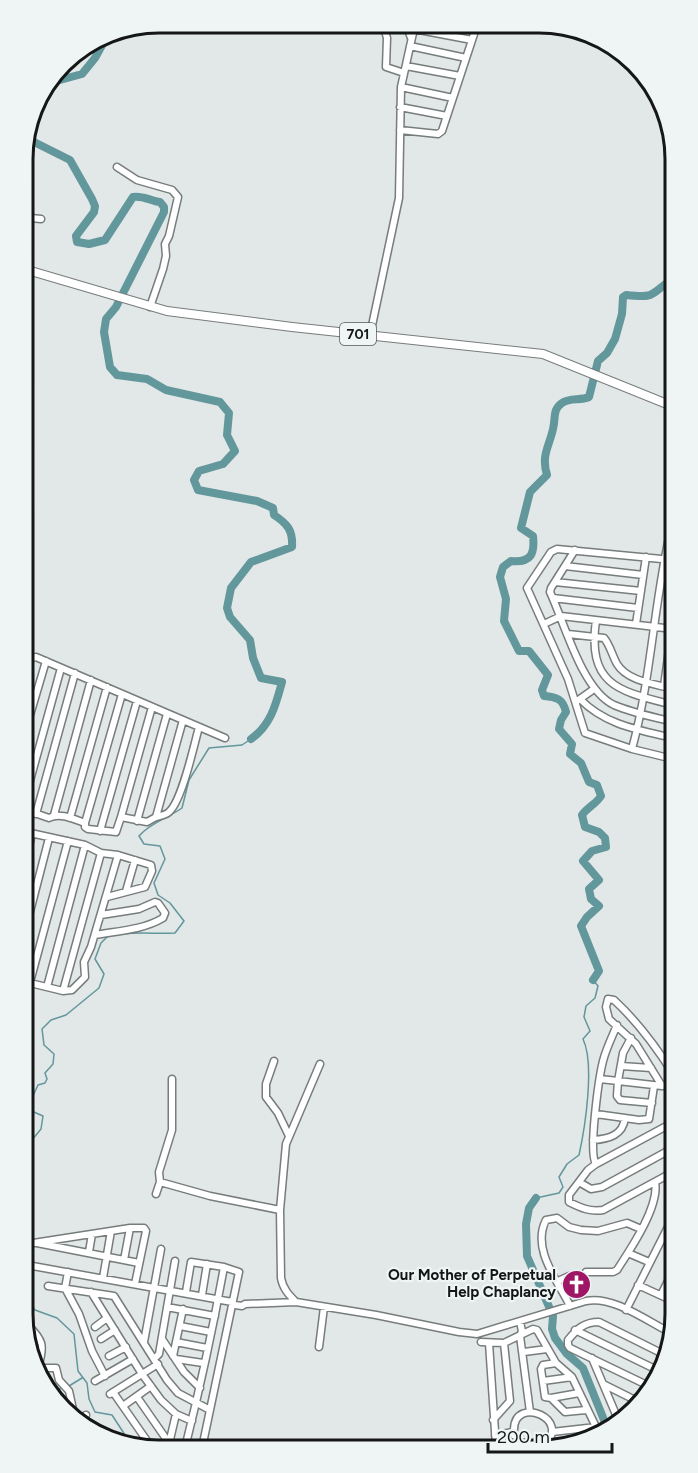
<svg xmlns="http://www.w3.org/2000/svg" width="698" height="1473" viewBox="0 0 698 1473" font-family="Figtree,sans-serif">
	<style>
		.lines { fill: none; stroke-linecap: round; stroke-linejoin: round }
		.stream { stroke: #62979c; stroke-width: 1.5 }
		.river { stroke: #62979c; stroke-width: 8 }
		.minor-casing { stroke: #777c7c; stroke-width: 9 }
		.major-casing { stroke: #777c7c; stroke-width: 10 }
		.minor { stroke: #fff; stroke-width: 6 }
		.major { stroke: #fff; stroke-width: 8 }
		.labels { text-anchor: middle; stroke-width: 4.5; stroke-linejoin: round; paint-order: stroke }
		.shield { fill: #eff4f5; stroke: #56595a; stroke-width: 1.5 }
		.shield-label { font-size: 14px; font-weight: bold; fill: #151717 }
		.poi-label { font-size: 15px; font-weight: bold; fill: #151717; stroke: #eff4f5; text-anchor: end }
		.rim { fill: none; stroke: #151717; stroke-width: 3 }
	</style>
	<rect width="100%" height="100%" fill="#e2e7e8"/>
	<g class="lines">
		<path class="stream" d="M122,934C140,932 157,934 175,933L184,921L170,903L158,895L154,883L165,859L160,846L144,844L139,836C150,823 168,818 182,808L189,780L209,748L242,745L251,739
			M27,1109L38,1085L45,1083L47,1079L45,1073L53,1064L54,1054L44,1045L42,1029L51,1020L66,1015L99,988L104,974L95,959L101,943L108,936
			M27,1146L41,1129L43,1116L27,1109
			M536,1198L559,1193L563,1187L559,1177L567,1164L579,1155C585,1128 595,1064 583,1039L590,1031L584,1017L586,1006L595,998L598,986L593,980
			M27,1299L35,1310L57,1318L74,1334L78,1371L87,1383L89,1399L95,1412L112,1415L127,1438L128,1445
			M69,1386L82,1378
			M53,1390L64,1388"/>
		<path class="river" d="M143,26L161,23
			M49,83L82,74L95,58L107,36L122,30
			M26,135L30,140L70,160L92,199L95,206L94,212L76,236L77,242L89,244L105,240L133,197C142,195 151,201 160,202L164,207V212L116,307L106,319L104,332L110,367L117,375L147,379L166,390L220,402L229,413L227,435L235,451L223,464L199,471L194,480L198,490L257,501L273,508L274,515C288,524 293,531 292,547L251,562L231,588L227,608L230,617L250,640L253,658L261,678L282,682C276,704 271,725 251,739
			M593,980L599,971L581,926L587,917L599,906L591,899L589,889L599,880L583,861L592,851L606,847L605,838L599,832L585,827L582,815C588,807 596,804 601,796L597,785L589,782L581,763L570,754L572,744L559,729L561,720L566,712C563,699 557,697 544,696L542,690L548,675L529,651H519L504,621L506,599L500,577L503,567L511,561C531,563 535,554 533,536L521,528L530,492L547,475C541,455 549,447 553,429C556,418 552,410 562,403C570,397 580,401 589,397L598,361L607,353L615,339L622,314L623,297L626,295C657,298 649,295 671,280
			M536,1198L529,1208L526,1224L527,1256L553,1316L552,1329L555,1338L567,1354L583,1368L606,1425"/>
		<defs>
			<path id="minor" d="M383,24L387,38L386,67L404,73
				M406,24L411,38
				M414,29L472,40
				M410,46L466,58
				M406,66L460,76
				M401,87L453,98
				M400,107L447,116
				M400,130L438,134L442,131L477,25
				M24,157L29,163
				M117,167L137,180L172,190L178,197L169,236L165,244L166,256L163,269L150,307
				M24,210L29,211L31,218L41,219
				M370,335L399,198L401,87L415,24
				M575,550L551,588L550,592C565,624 582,690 614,705C633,713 654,717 673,722
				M672,560L557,549L551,552L527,588L568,679L585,733L632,749L673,759
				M565,566L643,575
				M555,582L641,591
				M553,598L638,608
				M596,620C587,686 619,691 673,705
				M544,624L561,616L673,629
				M636,624L646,557
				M568,634L604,638C610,645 612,655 617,664C627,681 655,684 673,689
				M25,668L28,659L36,657L225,738
				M664,686L672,628
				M580,699C605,725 639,730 673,738
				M577,701L594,689
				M152,707L121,817L147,822L156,817L183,720
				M25,732L46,661
				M632,749C652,675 654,598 672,524
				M26,795L61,668
				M26,810L49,818C59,812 74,819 85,823V827L88,829L116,832L121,817
				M36,814L75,673
				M54,815L91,680
				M156,817C160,816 166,815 169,812C182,801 194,745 199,727
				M70,818L107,687
				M137,821L167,714
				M85,823L122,694
				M100,831L137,701
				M26,832L85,845L101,853L118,855L151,865L152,871L145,887L107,897
				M26,858L32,834
				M126,891L135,860
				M26,927L49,838
				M95,935C117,931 143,930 163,918L165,913L158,903L155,902L139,909L101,915
				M26,982L63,991L101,853
				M30,982L68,841
				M47,987L85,845
				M63,991L72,990L85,977L84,962L91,947L118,855
				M631,1038L623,1053L618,1081L662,1086L674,1084
				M274,1061L266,1084V1097L278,1113L289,1136
				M621,1066L651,1068
				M600,1079L618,1081L617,1096L620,1100L652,1103
				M662,1086L636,1044L609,1019L606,1007L608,999L614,1000C638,1022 657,1048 674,1075
				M596,1114L639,1120L649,1119L654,1086
				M674,1122L596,1164L588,1170L569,1195V1202C581,1208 590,1212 603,1210L675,1171
				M593,1140C609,1139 623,1135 625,1118
				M596,1164C588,1153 599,1077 603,1061C606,1049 612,1037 617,1025
				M160,1182L159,1172L172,1130V1079
				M579,1182L591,1189L602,1187L675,1147
				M156,1194L160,1182L210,1196L280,1210L281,1278C283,1289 289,1295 296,1302
				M280,1210L286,1144L320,1064
				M37,1243L139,1263
				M27,1244L130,1228H144L146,1231L135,1284
				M89,1252L92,1234
				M628,1253L649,1262
				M124,1260L130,1228
				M27,1265L232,1302L235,1305L242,1306L245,1304L296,1302L376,1315L459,1332L477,1334L586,1301C612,1295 647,1321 671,1333
				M68,1272L65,1288L79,1314L92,1351L105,1376
				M586,1272H613L617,1270C630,1250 660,1206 655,1182
				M103,1278L111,1231
				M558,1281L569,1276
				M638,1285L675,1302
				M48,1286L114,1296L167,1380L178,1393L210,1410
				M91,1292L142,1374L161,1400L176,1414L192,1421
				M186,1292L191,1262L224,1267L239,1272L202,1448
				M202,1295L207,1264
				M661,1295L675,1267
				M570,1306C558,1281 531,1249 546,1220L557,1218L569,1227L581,1230L598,1231L627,1223L641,1229
				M167,1307L215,1316
				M626,1310L675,1213
				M520,1322L522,1331L520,1336L530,1412
				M27,1324C43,1340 45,1345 38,1367
				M180,1326L211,1332
				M95,1327L107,1318
				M575,1330L657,1370
				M101,1339L115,1330
				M162,1339L184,1372L200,1388
				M144,1342L161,1249
				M176,1342L207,1348
				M481,1342L504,1343L533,1329L537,1330L556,1363L572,1377L596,1427L594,1432
				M489,1343L496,1446
				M319,1347L324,1307
				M524,1352L547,1349
				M109,1356L126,1347
				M173,1356L183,1309
				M155,1358L159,1354L175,1261
				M592,1358L617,1417
				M176,1359L203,1363
				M556,1363L543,1365L541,1369L545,1397L551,1398L565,1412L586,1410
				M39,1368H56L59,1380L69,1391L75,1419
				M95,1381L133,1359
				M543,1381L572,1377
				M603,1384L639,1402
				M651,1387L570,1348L568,1345V1340C577,1329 584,1322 599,1322L663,1354
				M113,1392L152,1448
				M110,1394L158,1364
				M137,1397L169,1443
				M551,1398L579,1393
				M123,1406L151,1386
				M493,1420L510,1401L504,1343
				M80,1422L86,1415
				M552,1432L596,1427
				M495,1435L513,1432
				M521,1446C516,1441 513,1437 514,1429C515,1395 573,1419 544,1446
				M168,1448L176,1414
				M185,1448C200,1388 213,1328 224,1267"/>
			<path id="major" d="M24,269L167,311L292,327L543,354L672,406"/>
		</defs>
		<use href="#minor" class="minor-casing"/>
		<use href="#major" class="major-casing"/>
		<use href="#minor" class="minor"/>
		<use href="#major" class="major"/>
	</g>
	<defs>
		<symbol id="church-disc" viewBox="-11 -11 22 22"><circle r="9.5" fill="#9e1665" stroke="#eff4f5"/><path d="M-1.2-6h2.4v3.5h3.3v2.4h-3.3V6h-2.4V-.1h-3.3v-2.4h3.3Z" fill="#fff"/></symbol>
	</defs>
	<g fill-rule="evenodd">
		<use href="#church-disc" x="560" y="1268" width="33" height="33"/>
	</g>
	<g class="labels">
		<rect class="shield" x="340" y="323" width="36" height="22" rx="4.5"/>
		<g class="shield-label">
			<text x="358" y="339">701</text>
		</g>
		<g class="poi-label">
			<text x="556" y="1280">Our Mother of Perpetual<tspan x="556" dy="17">Help Chaplancy</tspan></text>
		</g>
	</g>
	<path d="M0 0H698V1473H0ZM159 33H539A126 126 0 0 1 665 159V1314A126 126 0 0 1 539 1440H159A126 126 0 0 1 33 1314V159A126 126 0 0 1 159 33Z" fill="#eff4f5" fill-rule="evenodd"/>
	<path class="rim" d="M159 33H539A126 126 0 0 1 665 159V1314A126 126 0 0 1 539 1440H159A126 126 0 0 1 33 1314V159A126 126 0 0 1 159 33Z"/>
	<path d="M488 1443v9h124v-9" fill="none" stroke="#151717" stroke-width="3"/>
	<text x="497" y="1443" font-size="18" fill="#151717" stroke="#eff4f5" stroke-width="4.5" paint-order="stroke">200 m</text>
</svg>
